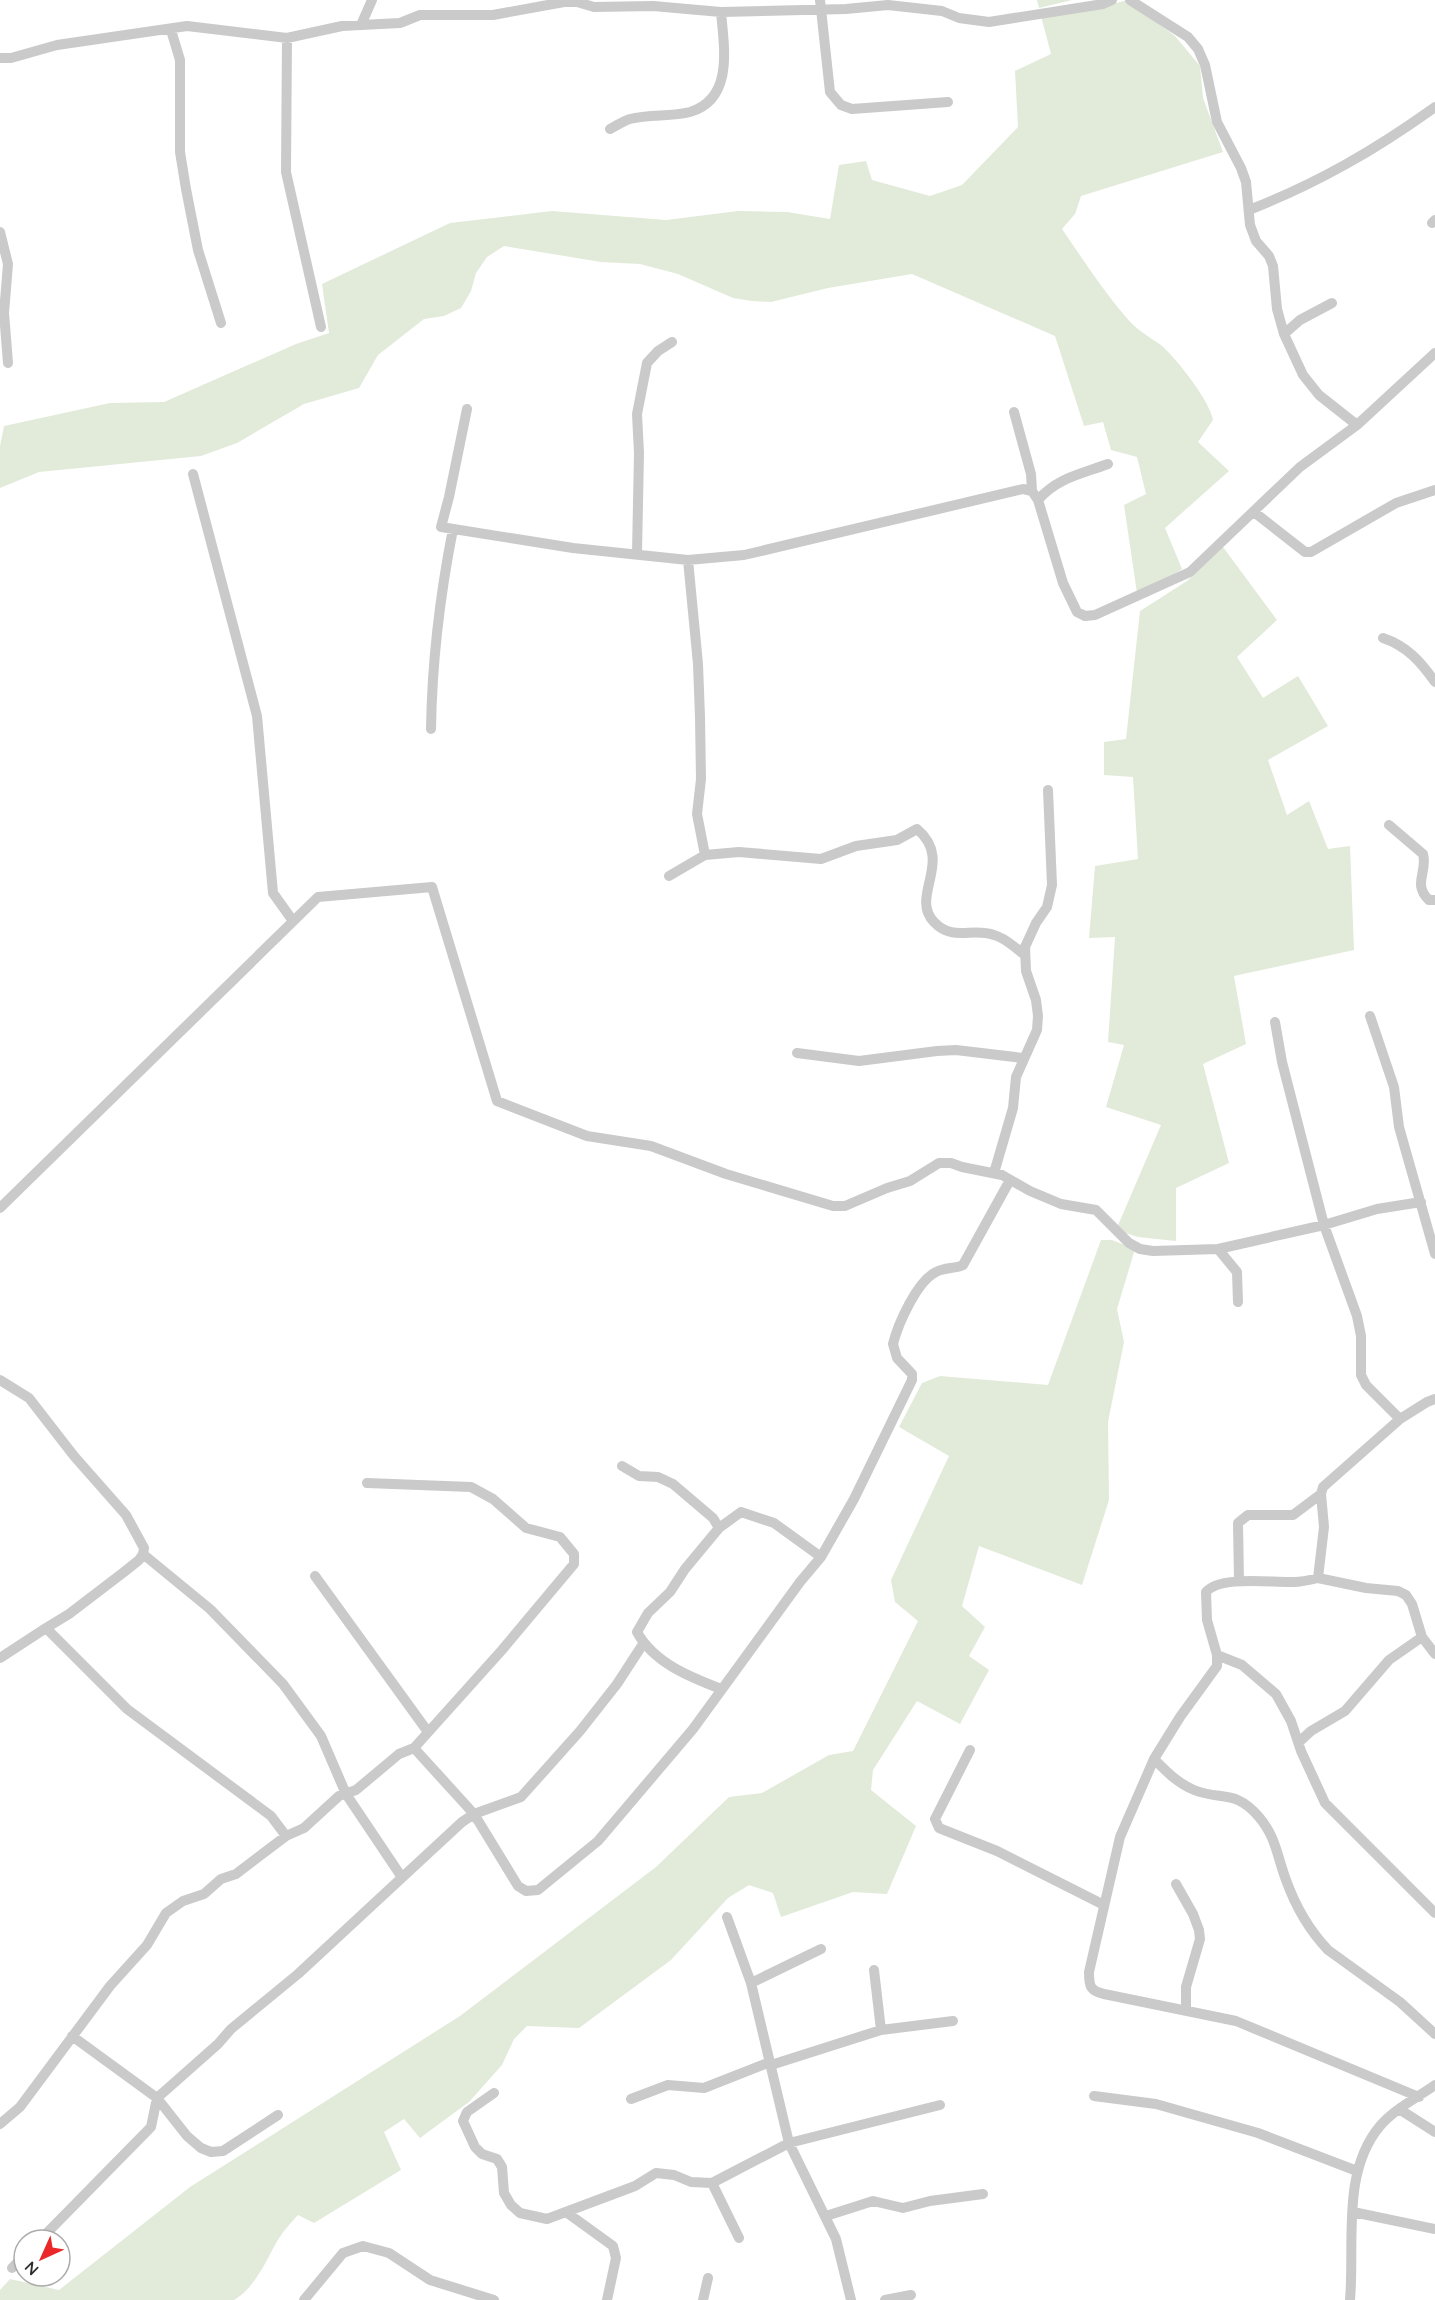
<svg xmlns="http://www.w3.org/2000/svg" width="1435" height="2300" viewBox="0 0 1435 2300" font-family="Quicksand,sans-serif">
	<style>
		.green { fill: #e2ebda }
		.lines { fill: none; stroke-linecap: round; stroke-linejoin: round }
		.minor { stroke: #cacaca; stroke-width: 10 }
	</style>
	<rect width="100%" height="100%" fill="#fff"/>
	<path class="green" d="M1037,0H1072L1039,8Z
		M1128,0L1175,36L1200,66L1203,98L1223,152L1081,196L1075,214L1062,229C1082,258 1102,289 1125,316C1135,329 1148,336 1161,345C1176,358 1210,401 1213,420L1198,442L1229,471L1165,528L1182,569L1162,582L1137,593L1124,505L1146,494L1137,457L1111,450L1103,422L1084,426L1055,336L912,274L828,288L771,302L752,301L733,298L678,274L640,264L601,262L504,246L487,257L476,273L471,291L461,308L444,316L424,319L378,355L359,388L304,404L237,443L201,456L39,472L0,488V446L4,426L110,403L164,402L296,344L329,333L322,284L450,223L552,211L666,220L738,211L787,212L830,219L839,165L866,161L872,180L930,196L962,185L1018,127L1015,71L1051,54L1041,16L1093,9Z
		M1223,547L1277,620L1237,657L1263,698L1298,676L1328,726L1268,760L1287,815L1309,801L1328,849L1350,846L1354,950L1234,976L1246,1044L1203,1064L1229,1163L1176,1188V1241L1138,1237L1116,1230L1161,1125L1106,1107L1124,1045L1108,1042L1115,937L1089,938L1095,866L1138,859L1133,777L1104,775V742L1126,739L1140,611L1187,581Z
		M1101,1240H1112L1135,1249L1117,1309L1124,1342L1108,1422L1109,1500L1082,1585L979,1546L962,1606L985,1627L969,1656L989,1670L960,1724L917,1701L873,1770L871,1790L916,1826L887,1894L853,1892L781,1917L773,1893L749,1885L728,1898L671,1960L579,2028L527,2026L514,2039L502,2065L469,2102L420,2138L404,2119L384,2132L401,2170L314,2223L298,2215C291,2223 284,2230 279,2238C266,2260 256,2287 234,2300H0V2290L10,2279L59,2290L190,2187L460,2016L656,1867L729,1797L762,1793L829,1755L853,1751L918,1621L895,1602L891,1580L949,1456L899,1427L922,1383L940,1376L1048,1385Z"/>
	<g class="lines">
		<path class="minor" d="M820,0L830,92L841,105L852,109L948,102
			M1130,0L1188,37L1198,49L1205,65L1217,122L1241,168L1246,182L1250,225L1256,241L1269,256L1273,266L1277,309L1284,334L1303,375L1319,395L1357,425L1435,353
			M361,25L372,0
			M171,30L180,60V152L186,189L198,250L221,323
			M287,38L286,172L321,327
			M0,58H11L57,45L187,26L287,38L342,26L400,23L420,15H493L564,2H577L594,7L653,6L721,12L846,9L888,5L942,11L959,18L989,22L1103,4L1112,0
			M610,129C616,126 623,121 630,119C650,114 671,117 690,112C734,99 724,47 721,12
			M1249,210C1318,183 1375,150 1435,107
			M1432,223L1435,220
			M0,232L8,264L4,313L8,363
			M1284,334L1300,320L1332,303
			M467,409L449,497L441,527L573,548L688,560L744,555L1023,489L1032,491L1038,500L1063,583L1077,612L1085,616L1095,615L1190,572L1300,467L1357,425
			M1014,412L1031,474L1032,491
			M193,474L257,716L273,893L293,921
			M1038,500C1057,478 1081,474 1108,464
			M1254,512L1305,552H1311L1396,503L1435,490
			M637,553L639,453L637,414L647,363L658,351L672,342
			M688,560L698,664L700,717L701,779L697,814L705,855
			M1383,638C1407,646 1421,662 1435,682
			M431,729C432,662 440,595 453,529
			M1389,825L1423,854C1428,872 1412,884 1429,900H1435
			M669,876L705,855L739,852L821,859L856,846L897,840L917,829C955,861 909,896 934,922C953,942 972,927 994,935C1006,938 1015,948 1025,955
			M1370,1016L1394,1087L1399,1127L1435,1254
			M1275,1022L1282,1062L1324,1225L1357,1316L1361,1336V1375L1366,1385L1400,1419
			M797,1053L859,1061L937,1051L956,1050L1023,1058
			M994,1173L1013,1108L1016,1077L1037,1030L1038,1016L1036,1000L1026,971L1025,947L1036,923L1047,907L1052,885L1048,790
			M0,1208L318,897L432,887L497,1101L587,1136L651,1146L726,1174L833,1206H845L887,1188L910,1181L939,1163H951L962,1167L1002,1175L1030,1191L1061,1204L1096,1210L1129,1243L1140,1249L1153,1251L1218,1249L1324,1225L1377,1209L1421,1202
			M1218,1249L1237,1272L1238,1302
			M0,1380L29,1398L74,1456L126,1515L144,1548L143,1554L139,1560L124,1572L69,1614L46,1628
			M1435,1399L1427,1402L1400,1419L1323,1487L1321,1494L1324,1527L1318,1578C1310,1580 1302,1582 1294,1582C1273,1583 1220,1575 1206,1592L1207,1620L1217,1655V1666L1180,1717L1154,1759C1166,1771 1177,1783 1194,1790C1222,1801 1235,1789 1259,1817C1276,1837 1277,1856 1286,1880C1295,1905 1310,1931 1328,1950L1400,2002L1435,2034
			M622,1466L639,1476L658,1477L673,1484L713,1518L719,1528L685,1569L670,1592L648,1613L637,1632C654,1663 690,1677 721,1689
			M719,1528L741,1512L774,1523L821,1557
			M143,1554L210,1609L283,1684L321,1736L346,1794L401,1876
			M315,1576L428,1732
			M1318,1578L1366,1588L1398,1591L1406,1595L1412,1604L1422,1637L1435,1654
			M1239,1581L1238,1523L1248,1515H1293L1321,1494
			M1217,1655L1242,1665L1276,1694L1291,1721L1301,1751L1325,1803L1435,1913
			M0,1658L46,1628L127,1709L271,1816L286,1836
			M1299,1742L1311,1731L1345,1711L1389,1660L1422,1637
			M414,1748L474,1814L518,1886L526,1891L538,1890L598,1841L693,1729L800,1582L821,1557L854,1499L912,1380V1374L897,1358L893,1344C898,1324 917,1281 936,1272C945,1267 955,1269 963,1265L1010,1180
			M970,1750L935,1819L939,1828L997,1851L1104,1905
			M1154,1759L1120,1837L1089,1972C1089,1986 1090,1991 1104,1994L1236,2021L1419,2097
			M1176,1884L1193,1914L1199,1930L1200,1939L1186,1987V2010
			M727,1917L751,1983
			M821,1949L751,1983L789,2143L836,2239L851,2300
			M874,1970L881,2030
			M72,2036L157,2098L187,2136L201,2148L211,2152L223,2151L278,2115
			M771,2065L881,2030L953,2021
			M494,2093L467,2112L463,2121L475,2147L482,2154L497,2159L502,2167L504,2193L511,2205L520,2213L547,2219L635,2186L656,2173L674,2175L691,2182L712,2183L789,2143L940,2105
			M1094,2096L1156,2104L1258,2133L1357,2171
			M631,2099L668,2085L704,2088L770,2062
			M1399,2109L1435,2132
			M0,2124L20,2107L110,1986L147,1945L166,1913L183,1901L204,1894L221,1879L236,1874L286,1836L304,1828L339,1796L356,1790L399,1754L414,1748L502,1650L574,1564V1554L560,1537L526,1528L493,1499L471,1487L367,1483
			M712,2183L739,2238
			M566,2212L613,2246L616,2258L607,2300
			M1353,2212L1435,2229
			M826,2216L873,2201L903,2208L930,2201L983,2194
			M40,2240L151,2127L157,2098L218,2044L231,2029L298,1974L462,1822L474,1814L521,1797L580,1731L617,1684L643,1644
			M12,2268L24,2256
			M304,2300L343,2253L363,2246L389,2253L430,2280L494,2300
			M703,2300L708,2278
			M885,2300L911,2295
			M1350,2300C1355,2244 1341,2172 1380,2126C1394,2109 1417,2098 1435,2085"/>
	</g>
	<g transform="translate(42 2258) rotate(225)"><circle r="28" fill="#ffffff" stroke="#ababab" stroke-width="1.5"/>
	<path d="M0-4.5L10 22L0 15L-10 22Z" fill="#eb2829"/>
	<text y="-9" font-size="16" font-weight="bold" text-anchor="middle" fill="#2d2d2d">N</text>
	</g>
</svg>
